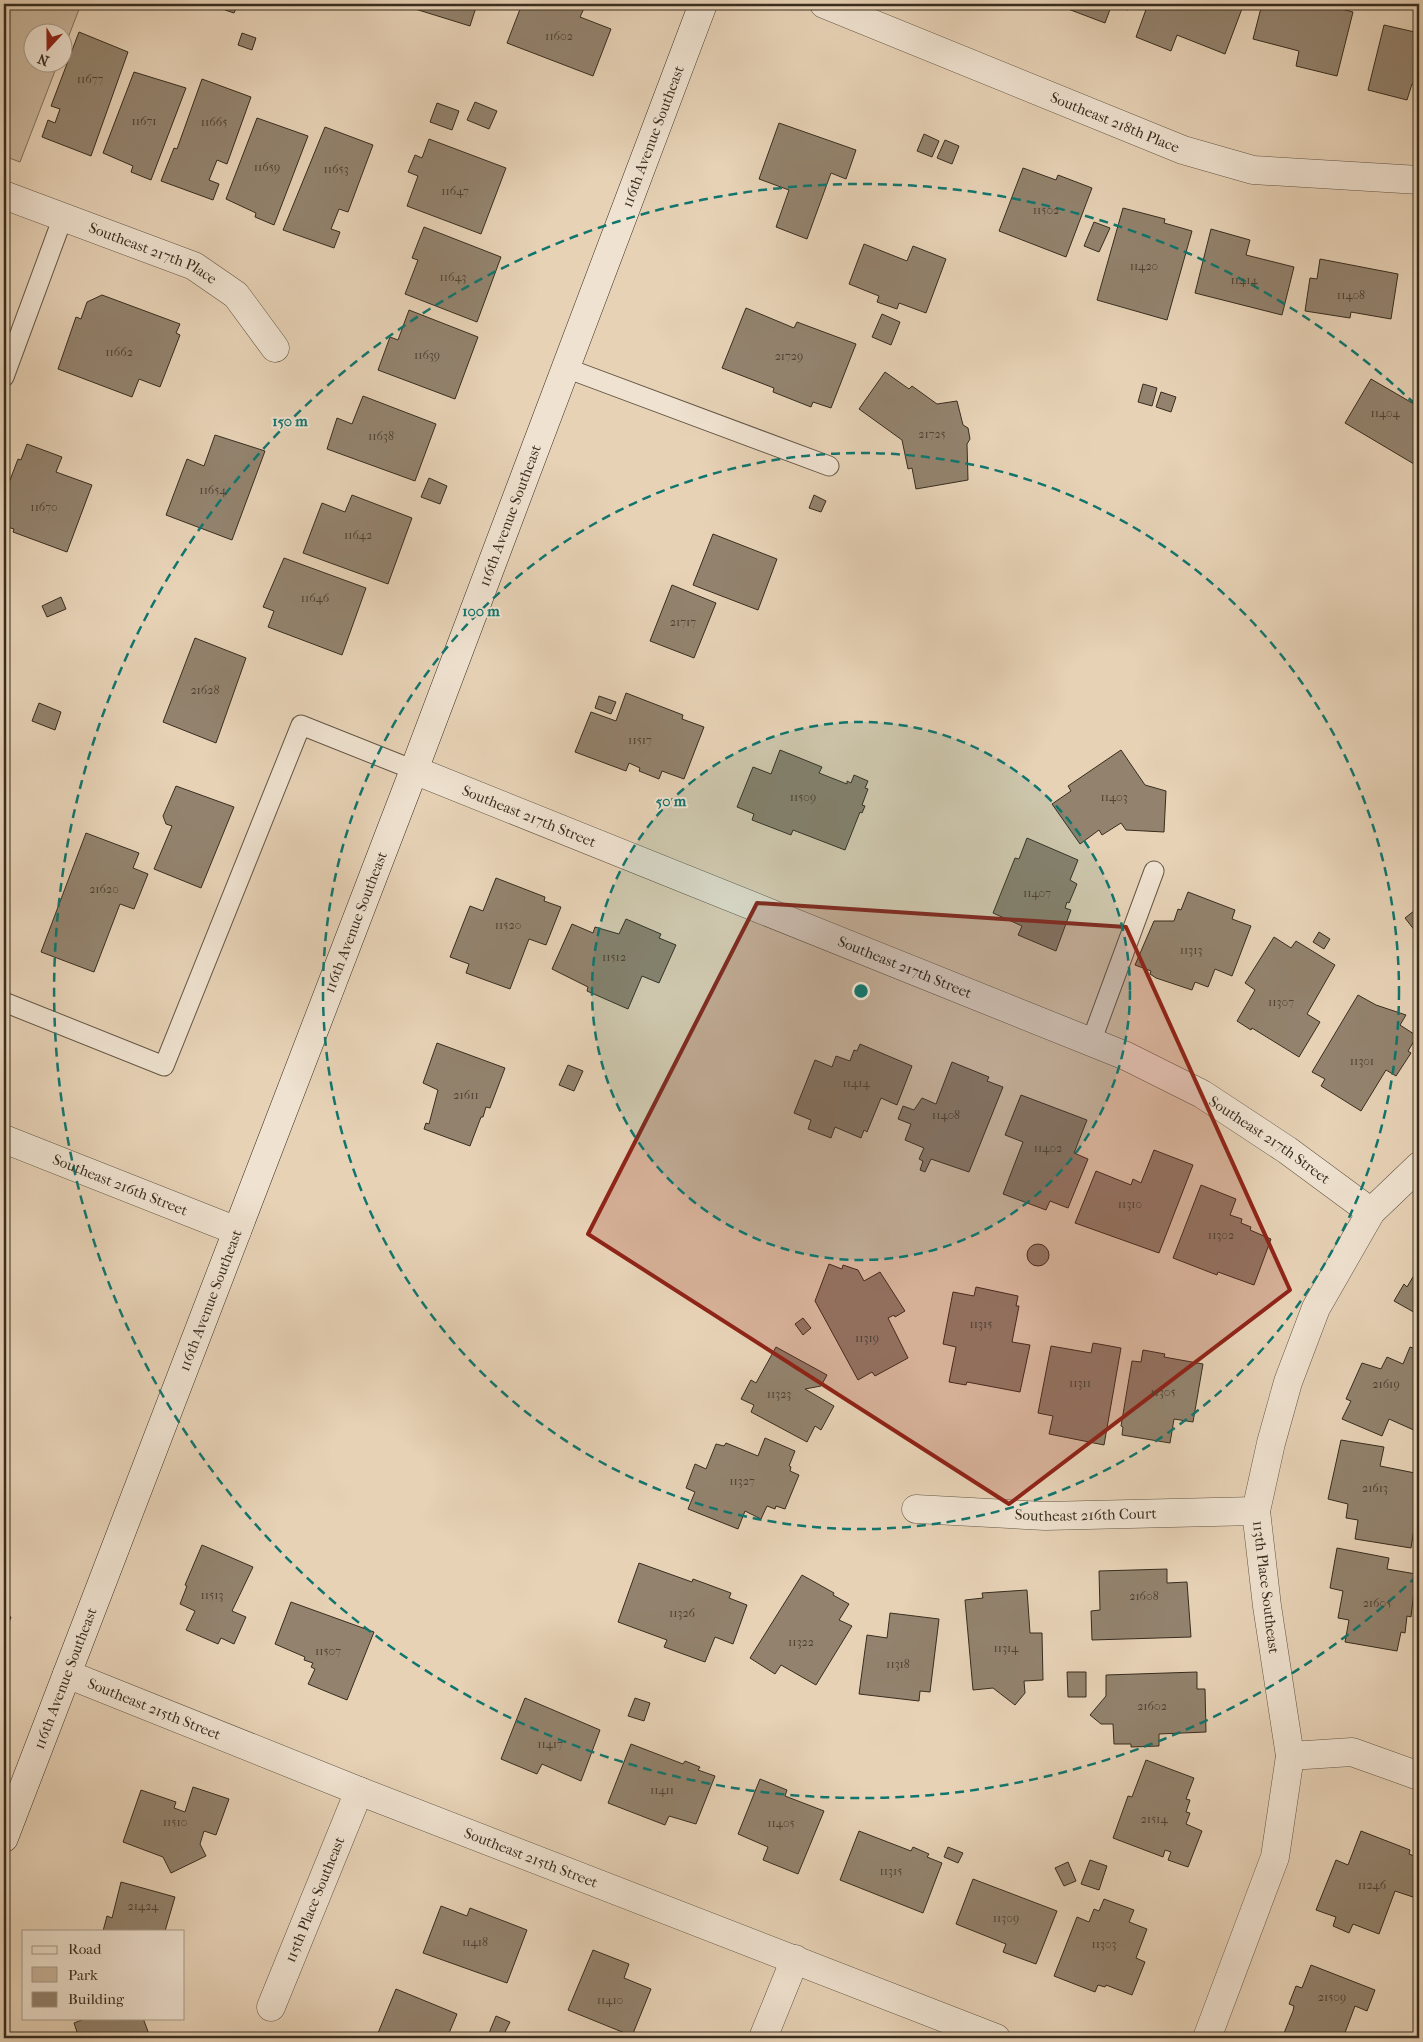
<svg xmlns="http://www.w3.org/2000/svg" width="1423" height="2042" viewBox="0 0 1423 2042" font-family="'IM FELL French Canon',serif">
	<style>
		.green { fill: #c9b69c; stroke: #80725e }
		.building { fill: #93836e; stroke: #382d1f }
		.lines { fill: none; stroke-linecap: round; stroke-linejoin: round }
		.service-casing { stroke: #645645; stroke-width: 21 }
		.minor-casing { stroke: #645645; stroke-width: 29 }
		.secondary-casing { stroke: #382d1f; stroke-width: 29 }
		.service { stroke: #efe2d0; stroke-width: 19 }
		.minor { stroke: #efe2d0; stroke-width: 28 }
		.secondary { stroke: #efe2d0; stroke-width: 28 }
		.marked { fill: #8f2418; fill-opacity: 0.2; stroke: #8f2418; stroke-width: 4; stroke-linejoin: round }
		.ring { fill: none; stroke: #0f766e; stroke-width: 2.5; stroke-dasharray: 9 6 }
		.labels { text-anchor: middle; stroke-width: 4; stroke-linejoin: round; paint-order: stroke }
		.number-label { font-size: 12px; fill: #4f4233 }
		.street-label { font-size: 15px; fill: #382d1f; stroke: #efe2d0 }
		.centre { fill: #0f766e; stroke: #efe2d0; stroke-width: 2.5 }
		.ring-label { font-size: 15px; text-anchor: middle; font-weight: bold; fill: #0f766e; stroke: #efe2d0; stroke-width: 4; stroke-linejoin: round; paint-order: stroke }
	</style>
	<rect width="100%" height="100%" fill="#e7d2b6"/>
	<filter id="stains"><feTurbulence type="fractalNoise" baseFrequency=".004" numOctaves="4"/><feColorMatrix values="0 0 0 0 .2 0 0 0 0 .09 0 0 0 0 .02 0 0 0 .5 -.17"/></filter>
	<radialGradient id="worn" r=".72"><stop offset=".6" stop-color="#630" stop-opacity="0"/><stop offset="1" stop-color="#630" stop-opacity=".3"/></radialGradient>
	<path class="green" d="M4,4H81L63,51L62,32H32V62L58,63L20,162L4,156Z"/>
	<path class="building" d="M227,4H238L234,13L225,10Z
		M399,4H477L470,26Z
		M522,4H586L580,17L611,29L593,76L507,43Z
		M1070,4H1130L1128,10L1112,4L1105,23L1068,9Z
		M1148,4H1237L1243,6L1225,54L1177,35L1171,51L1136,37Z
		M1262,4H1322L1353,12L1337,76L1296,66L1299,51L1253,39Z
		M1384,25L1419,33V86L1412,84L1407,100L1368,90Z
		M79,32L128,52L91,156L42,137L48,120L55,123L60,109L51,106Z
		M242,33L256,38L252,50L238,45Z
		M134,72L186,88L151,180L131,172L133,166L103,153Z
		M202,79L251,97L227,164L217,160L209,180L219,184L213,200L161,181L174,148L177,149Z
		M475,102L497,111L489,129L467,120Z
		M437,103L459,111L452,130L430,122Z
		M257,118L308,136L274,225L255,217L256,213L226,199Z
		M779,123L856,150L846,179L831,173L807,239L776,227L789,190L759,179Z
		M325,127L373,145L348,212L339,209L331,229L340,232L334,248L283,230Z
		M924,134L939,141L932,157L917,151Z
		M429,139L506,168L481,234L407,206L418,176L408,172L415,155L422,158Z
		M945,140L959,146L952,164L937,158Z
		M1023,168L1056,180L1058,175L1092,188L1066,257L999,231Z
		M1123,208L1165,219L1164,223L1192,231L1167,320L1097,300Z
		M1094,222L1110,228L1099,252L1084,246Z
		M424,227L501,257L477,322L405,294L418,260L412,258Z
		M1211,229L1250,240L1246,255L1294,267L1282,315L1195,293Z
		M864,244L907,261L913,246L946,259L926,313L899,303L897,309L877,302L879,296L849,284Z
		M1320,259L1398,274L1391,319L1351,312L1350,318L1305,311L1310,278L1317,279Z
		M102,295L180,324L176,333L180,335L160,387L139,379L132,397L58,369L76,317L81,319L87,302Z
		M746,308L794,328L797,322L856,344L831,408L813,402L811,407L773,392L774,388L722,368Z
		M409,310L478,337L455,399L378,370L390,337L398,340Z
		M882,314L900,322L891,345L872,337Z
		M885,372L909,389L912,386L937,404L957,401L963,425L968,428L970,439L967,444L968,480L916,489L912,468L908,469L902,440L859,409Z
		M1371,379L1414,404L1419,395V467L1345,423Z
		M1143,384L1157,388L1152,406L1138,402Z
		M1161,392L1176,397L1171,412L1156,407Z
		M363,396L436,424L415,481L327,449L337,418L352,424Z
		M215,435L265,451L232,540L166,515L187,459L204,466Z
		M27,444L62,457L56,472L92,485L67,552L13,532L14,529L4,526V486L7,488L18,459L21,460Z
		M429,478L447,486L440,504L421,497Z
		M352,495L412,518L388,584L303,553L322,503L345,512Z
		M814,495L826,501L821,512L809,508Z
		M713,534L777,559L758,610L693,585Z
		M284,558L366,588L342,655L268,627L274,611L263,607Z
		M672,585L716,603L694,658L650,641Z
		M61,597L66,609L47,617L42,606Z
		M195,638L246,658L216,743L163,722Z
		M626,693L683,715L682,719L704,727L684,779L662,771L659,779L639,771L640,768L629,763L626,771L575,752L591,712L616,721Z
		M599,696L616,702L611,714L595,708Z
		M39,703L61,712L55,730L32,721Z
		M780,750L822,767L819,773L847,784V781L851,783L854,775L868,781L865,788L868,789L862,805L865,806L862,813L860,812L845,850L793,830L791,835L752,820L754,814L737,807L753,767L771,774Z
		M1121,750L1145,785L1166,791L1164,832L1126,830L1121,823L1102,835L1099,830L1080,844L1052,804L1071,791L1068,786Z
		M176,786L234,807L201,888L154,869L172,826L166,824L163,816Z
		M86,833L139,853L133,868L148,874L134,909L120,904L94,972L41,952Z
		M1027,838L1078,860L1070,880L1077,884L1069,903L1067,902L1065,908L1071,910L1056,951L1018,935L1022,926L993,913L1015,858L1019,859Z
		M496,878L545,897L544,901L561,907L546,945L529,939L510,989L466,973L469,964L450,957L470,906L483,911Z
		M1188,892L1235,910L1232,919L1251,926L1232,976L1215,969L1208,987L1195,982L1192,990L1156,978L1150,974L1151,971L1135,965L1154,921H1174L1178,909L1181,910Z
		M1419,907V936L1405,918Z
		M626,919L661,934L659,938L676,945L659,983L642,976L628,1009L587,991L588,987L552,969L572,924L593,933L595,927L619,934Z
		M1319,932L1330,939L1324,949L1313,942Z
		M1274,937L1291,948L1296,941L1335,965L1307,1014L1320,1022L1299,1057L1252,1028L1251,1030L1237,1021L1255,990L1245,983Z
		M1358,995L1376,1005L1406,1015L1400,1025L1417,1036L1408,1051L1411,1053L1396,1076L1386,1070L1361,1111L1321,1086L1325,1079L1312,1072Z
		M437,1043L505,1068L490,1108L486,1107L483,1117H481L470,1146L424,1129L426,1123L429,1124L438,1090L423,1083Z
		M860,1044L912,1066L897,1105L881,1098L867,1132L864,1130L861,1138L835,1127L831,1138L808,1129L811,1120L794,1113L815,1060L832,1067L836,1056L850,1061L854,1050L857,1051Z
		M952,1062L989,1077L987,1081L1003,1087L969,1172L931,1159L925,1172L920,1170L923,1161L919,1159L924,1148L905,1140L911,1124L898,1119L903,1106L914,1110L922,1098L936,1104Z
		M568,1065L583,1071L574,1091L559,1085Z
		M1021,1095L1087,1120L1074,1153L1088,1159L1068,1208L1050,1201L1046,1210L1003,1194L1023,1142L1005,1135Z
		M1154,1150L1193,1165L1159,1253L1075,1223L1096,1171L1131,1185L1133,1179L1141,1183Z
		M1201,1185L1236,1199L1230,1215L1242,1219L1241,1223L1251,1227L1250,1230L1271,1239L1254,1285L1218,1272L1217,1275L1173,1258Z
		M1027 1255a11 11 0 1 1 22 0a11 11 0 1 1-22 0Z
		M829,1264L842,1269L843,1265L858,1270L864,1281L880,1272L905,1311L895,1317L894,1315L888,1318L908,1358L875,1376L872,1372L858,1380L815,1301Z
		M1419,1267V1315L1394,1301L1404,1284L1407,1287Z
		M976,1287L1018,1296L1016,1306H1019L1012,1342L1030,1345L1020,1392L967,1382L966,1385L949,1382L956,1347L943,1344L953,1292L974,1296Z
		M803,1318L811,1328L803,1335L795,1324Z
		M1093,1343L1121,1348L1104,1445L1049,1434L1053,1416L1038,1413L1051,1346L1091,1353Z
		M776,1347L827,1375L821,1386L805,1389L834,1406L821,1430L815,1426L807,1442L751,1412L754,1405L741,1399L751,1380L756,1383Z
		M1410,1347L1419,1350V1428L1416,1431L1389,1419L1382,1436L1342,1419L1351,1401L1346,1399L1362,1363L1381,1369L1387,1357L1403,1364Z
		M1143,1350L1165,1354L1164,1357L1203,1364L1193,1422L1174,1419L1170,1443L1122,1435L1123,1427L1121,1426L1132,1361L1141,1362Z
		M765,1438L795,1451L789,1466L791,1467L790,1471L799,1475L785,1509L776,1506L775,1509L767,1506L761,1519L745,1511L738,1529L688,1509L695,1492L686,1488L695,1464L706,1469L716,1444L724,1446L726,1443L758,1456Z
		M1341,1440L1384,1447L1380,1466L1415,1473V1477H1419V1530L1414,1529L1411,1548L1355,1539L1358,1520L1346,1518L1348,1504L1328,1499Z
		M202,1545L253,1567L232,1611L246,1617L234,1644L221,1638L218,1644L186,1630L195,1611L180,1604L187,1586L185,1585Z
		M1337,1548L1389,1558L1387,1569L1416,1574L1411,1617L1407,1616L1405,1633L1401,1632L1397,1651L1345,1642L1349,1620L1338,1618L1343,1591L1330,1588Z
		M639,1563L692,1582L693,1579L731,1593L729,1598L747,1605L733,1644L715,1637L705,1662L664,1647L667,1640L618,1622Z
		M1167,1569V1583L1187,1582L1191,1637L1092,1640L1091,1611L1100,1610L1099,1571Z
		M802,1575L834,1593L833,1595L849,1604L839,1620L852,1626L816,1685L781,1665L775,1674L750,1658Z
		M1027,1590L1030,1633H1042L1043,1680L1024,1681L1025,1693L1015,1705L993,1688L973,1690L965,1600L983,1598L982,1593Z
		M291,1602L374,1632L347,1700L308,1684L315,1669L311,1667L313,1663L304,1660L305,1657L275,1644Z
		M890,1613L939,1619L930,1692L920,1691L919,1701L859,1694L867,1635L887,1638Z
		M4,1615L11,1617L4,1636Z
		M1067,1672H1086V1697H1068Z
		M1197,1672V1689H1205L1206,1732L1159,1734V1746L1131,1747V1744H1114L1113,1724H1101L1090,1715L1106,1696V1675Z
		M525,1698L600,1730L581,1781L542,1764L537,1774L501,1759Z
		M635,1698L650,1703L644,1721L628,1716Z
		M631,1744L683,1764L685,1761L700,1767L698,1770L715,1776L696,1824L669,1816L665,1825L608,1803Z
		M1146,1760L1194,1778L1186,1799L1190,1800L1186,1812L1190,1813L1186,1824L1202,1831L1188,1867L1168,1860L1171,1852L1165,1850L1163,1857L1113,1838L1128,1796L1132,1797Z
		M760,1779L787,1790L785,1796L824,1811L798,1874L763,1860L768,1847L738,1834Z
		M193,1787L229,1799L216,1835L204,1831L200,1844L206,1856L171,1873L163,1857L123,1842L141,1790L176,1802L174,1808L185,1812Z
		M859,1831L911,1851L913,1847L929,1854L927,1857L942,1863L923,1913L840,1880Z
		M1361,1831L1410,1850L1409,1854L1419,1858V1880L1413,1897L1395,1891L1379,1934L1353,1924L1349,1933L1333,1926L1336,1917L1316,1910L1336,1860L1348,1865Z
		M948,1847L963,1853L958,1863L944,1857Z
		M1090,1860L1107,1866L1099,1890L1081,1884Z
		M1068,1862L1076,1881L1064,1886L1055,1868Z
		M973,1879L1057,1911L1036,1964L1003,1952L1006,1944L956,1924Z
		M121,1882L175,1897L165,1931H103L107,1916L112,1918Z
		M1104,1899L1134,1910L1129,1922L1147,1929L1136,1958L1145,1962L1132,1995L1106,1985L1105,1987L1098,1985L1095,1992L1054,1976L1077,1917L1089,1922L1094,1909L1099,1911Z
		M441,1906L467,1916L470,1908L527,1930L507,1983L423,1953Z
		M593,1950L629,1964L624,1978L651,1989L632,2036L568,2010Z
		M1311,1965L1375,1990L1367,2011L1355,2006L1343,2038H1282L1293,2011L1294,2006L1289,2004L1296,1986L1302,1988Z
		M396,1989L457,2014L447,2038H376Z
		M496,2016L510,2022L502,2038L489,2033Z
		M87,2018H143L150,2037L79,2038L74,2023Z"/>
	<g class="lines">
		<defs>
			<path id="service" d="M566,368L829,466
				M4,377L63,217
				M4,1002L164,1066L301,725L414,770
				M1091,1042L1154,871"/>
			<g id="minor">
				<path id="s1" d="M824,4L1183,150L1253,170L1419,180"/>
				<path id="s2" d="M4,195L194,266L236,295L275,348"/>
				<path id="s3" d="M414,770L1126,1056L1202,1094L1287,1150L1371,1212"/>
				<path id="s4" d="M4,1139L237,1231"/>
				<path id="s5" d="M916,1509L1045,1516L1256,1511"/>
				<path id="s6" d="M67,1674L359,1791L996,2038"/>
				<path d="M1290,1756L1352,1752L1419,1776"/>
				<path id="s7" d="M271,2007L359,1791"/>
				<path d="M763,2038L795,1959"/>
				<path d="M1207,2038L1275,1857L1290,1756L1267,1606L1256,1511L1271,1443L1288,1382L1316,1308L1371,1212L1419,1166"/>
			</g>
			<g id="secondary">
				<path id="s8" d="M4,1838L414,770L703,4"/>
			</g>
		</defs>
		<use href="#service" class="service-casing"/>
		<use href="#minor" class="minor-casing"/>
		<use href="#secondary" class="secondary-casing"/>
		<use href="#service" class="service"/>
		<use href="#minor" class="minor"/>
		<use href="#secondary" class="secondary"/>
	</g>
	<path class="marked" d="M757,903L1126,927L1290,1290L1009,1504L588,1234Z"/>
	<circle cx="861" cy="991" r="269" fill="#0f766e" fill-opacity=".12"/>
	<g class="ring">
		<circle cx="861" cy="991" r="269"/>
		<circle cx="861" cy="991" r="538"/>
		<path d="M1417 1576A807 807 0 1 1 1417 406"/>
	</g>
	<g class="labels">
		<g class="number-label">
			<text x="559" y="40">11602</text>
			<text x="90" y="83">11677</text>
			<text x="144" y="125">11671</text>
			<text x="214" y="126">11665</text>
			<text x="267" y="171">11659</text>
			<text x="336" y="173">11653</text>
			<text x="455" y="195">11647</text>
			<text x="1046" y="214">11502</text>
			<text x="1144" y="270">11420</text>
			<text x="453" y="281">11643</text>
			<text x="1244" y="284">11414</text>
			<text x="1351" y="299">11408</text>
			<text x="119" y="356">11662</text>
			<text x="427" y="359">11639</text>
			<text x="789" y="360">21729</text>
			<text x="1385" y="417">11404</text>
			<text x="932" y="438">21725</text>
			<text x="381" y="440">11638</text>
			<text x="213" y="494">11654</text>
			<text x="44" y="511">11670</text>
			<text x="358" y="539">11642</text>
			<text x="315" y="602">11646</text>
			<text x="683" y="626">21717</text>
			<text x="205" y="694">21628</text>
			<text x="640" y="744">11517</text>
			<text x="803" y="801">11509</text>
			<text x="1114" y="801">11403</text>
			<text x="104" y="893">21620</text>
			<text x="1037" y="897">11407</text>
			<text x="508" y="929">11520</text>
			<text x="1191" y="954">11313</text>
			<text x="614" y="961">11512</text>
			<text x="1281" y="1006">11307</text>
			<text x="1362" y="1065">11301</text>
			<text x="856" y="1087">11414</text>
			<text x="466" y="1099">21611</text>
			<text x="946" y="1119">11408</text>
			<text x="1048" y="1152">11402</text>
			<text x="1130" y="1208">11310</text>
			<text x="1221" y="1239">11302</text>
			<text x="981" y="1328">11315</text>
			<text x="867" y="1342">11319</text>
			<text x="1080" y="1387">11311</text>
			<text x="1386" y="1388">21619</text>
			<text x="1163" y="1396">11305</text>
			<text x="779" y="1398">11323</text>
			<text x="742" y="1485">11327</text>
			<text x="1375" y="1492">21613</text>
			<text x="212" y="1599">11513</text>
			<text x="1144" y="1600">21608</text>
			<text x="1377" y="1607">21605</text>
			<text x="682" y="1617">11326</text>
			<text x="801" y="1646">11322</text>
			<text x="1006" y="1652">11314</text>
			<text x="328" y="1655">11507</text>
			<text x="898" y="1668">11318</text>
			<text x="1152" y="1710">21602</text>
			<text x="550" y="1748">11417</text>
			<text x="662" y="1794">11411</text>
			<text x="1154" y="1823">21514</text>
			<text x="175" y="1826">11510</text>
			<text x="781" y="1827">11405</text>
			<text x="891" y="1875">11315</text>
			<text x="1372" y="1889">11246</text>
			<text x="143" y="1910">21424</text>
			<text x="1006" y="1922">11309</text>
			<text x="475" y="1946">11418</text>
			<text x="1104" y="1948">11303</text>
			<text x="1332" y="2001">21509</text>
			<text x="610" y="2004">11410</text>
		</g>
		<g class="street-label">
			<text dy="5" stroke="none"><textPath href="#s1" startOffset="314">Southeast 218th Place</textPath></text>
			<text dy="5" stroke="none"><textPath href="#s8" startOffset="1821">116th Avenue Southeast</textPath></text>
			<text dy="5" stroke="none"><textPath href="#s2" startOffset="160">Southeast 217th Place</textPath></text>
			<text dy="5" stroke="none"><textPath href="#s8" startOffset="1416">116th Avenue Southeast</textPath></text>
			<text dy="5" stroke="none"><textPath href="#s3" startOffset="124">Southeast 217th Street</textPath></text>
			<text dy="5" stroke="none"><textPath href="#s8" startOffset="981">116th Avenue Southeast</textPath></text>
			<text dy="5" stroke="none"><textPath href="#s3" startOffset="529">Southeast 217th Street</textPath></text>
			<text dy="5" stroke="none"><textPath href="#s3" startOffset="934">Southeast 217th Street</textPath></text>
			<text dy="5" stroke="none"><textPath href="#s4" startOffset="125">Southeast 216th Street</textPath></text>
			<text dy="5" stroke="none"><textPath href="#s8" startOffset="576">116th Avenue Southeast</textPath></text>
			<text dy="5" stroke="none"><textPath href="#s5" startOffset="170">Southeast 216th Court</textPath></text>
			<text transform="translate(1266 1587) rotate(83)" y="5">113th Place Southeast</text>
			<text dy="5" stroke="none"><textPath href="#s8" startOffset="171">116th Avenue Southeast</textPath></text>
			<text dy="5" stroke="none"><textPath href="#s6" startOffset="94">Southeast 215th Street</textPath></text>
			<text dy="5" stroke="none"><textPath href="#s6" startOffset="499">Southeast 215th Street</textPath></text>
			<text dy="5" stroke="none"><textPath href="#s7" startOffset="116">115th Place Southeast</textPath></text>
		</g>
	</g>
	<circle cx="861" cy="991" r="8" class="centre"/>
	<g class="ring-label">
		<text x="290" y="426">150 m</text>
		<text x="481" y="616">100 m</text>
		<text x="671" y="806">50 m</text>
	</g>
	<rect width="1423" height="2042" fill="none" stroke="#e7d2b6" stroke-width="20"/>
	<rect x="5" y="5" width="1413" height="2032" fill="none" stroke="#382d1f" stroke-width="2.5"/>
	<rect x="10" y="10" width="1403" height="2022" fill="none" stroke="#382d1f"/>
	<rect x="22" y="1930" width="162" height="90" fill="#efe2d0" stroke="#a69a89"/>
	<rect x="32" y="1946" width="25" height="8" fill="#efe2d0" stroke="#a69a89"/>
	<text x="68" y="1954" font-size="15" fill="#382d1f">Road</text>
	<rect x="32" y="1967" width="25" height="15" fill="#c9b69c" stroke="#a69a89"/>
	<text x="68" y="1980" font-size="15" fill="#382d1f">Park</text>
	<rect x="32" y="1992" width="25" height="15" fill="#93836e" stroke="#a69a89"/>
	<text x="68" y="2004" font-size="15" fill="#382d1f">Building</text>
	<g transform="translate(48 48) rotate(201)"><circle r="24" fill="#efe2d0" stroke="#a69a89"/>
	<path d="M0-4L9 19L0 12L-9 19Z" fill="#8f2418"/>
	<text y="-8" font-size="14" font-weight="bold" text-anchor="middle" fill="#382d1f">N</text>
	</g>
	<rect width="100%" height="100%" filter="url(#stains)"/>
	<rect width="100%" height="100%" fill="url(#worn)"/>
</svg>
